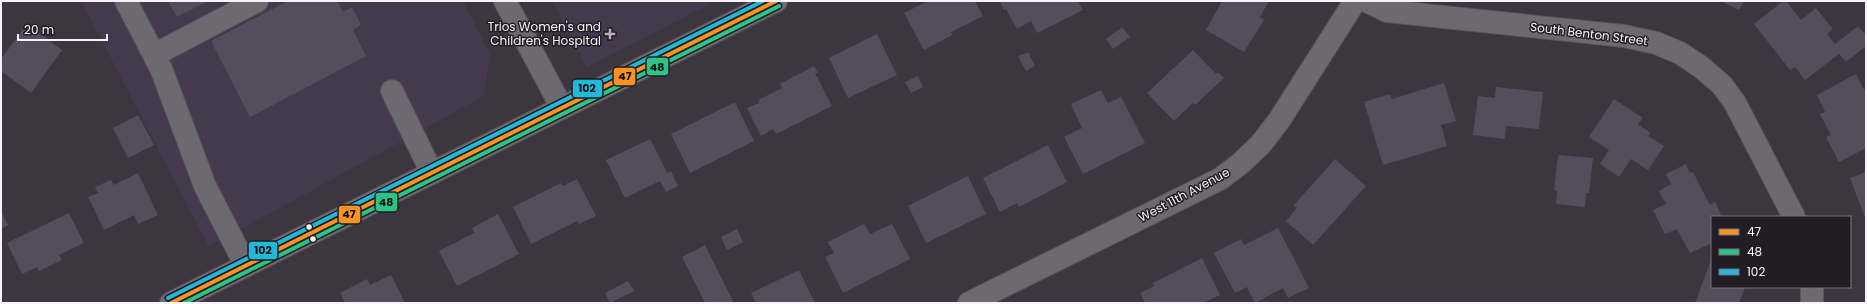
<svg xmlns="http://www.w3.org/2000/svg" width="1867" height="304" viewBox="0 0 1867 304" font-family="Poppins,sans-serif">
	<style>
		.built { fill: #44394d }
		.building { fill: #554d5c }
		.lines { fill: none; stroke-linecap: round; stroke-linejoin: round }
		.minor-casing { stroke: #56525a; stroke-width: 24 }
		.major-casing { stroke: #56525a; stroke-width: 24 }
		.minor { stroke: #6c6970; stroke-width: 22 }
		.major { stroke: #6d6e6d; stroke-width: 22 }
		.bus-1-casing { stroke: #211d24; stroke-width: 7 }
		.bus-2-casing { stroke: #211d24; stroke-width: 7 }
		.bus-3-casing { stroke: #211d24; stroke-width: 7 }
		.bus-1 { stroke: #f79223; stroke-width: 4 }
		.bus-2 { stroke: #2dc386; stroke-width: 4 }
		.bus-3 { stroke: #20b9da; stroke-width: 4 }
		.poi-dot { fill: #b5b0bb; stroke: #211d24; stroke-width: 1.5 }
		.bus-dot { fill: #f7f2fd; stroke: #211d24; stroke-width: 1.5 }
		.labels { text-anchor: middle; stroke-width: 3; stroke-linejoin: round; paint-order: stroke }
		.poi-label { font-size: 12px; fill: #f7f2fd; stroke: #211d24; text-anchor: end }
		.street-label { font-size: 12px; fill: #f7f2fd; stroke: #211d24 }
		.line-badge { stroke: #211d24; stroke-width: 1.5 }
		.pale-badge-label { font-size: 11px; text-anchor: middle; font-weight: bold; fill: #111 }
	</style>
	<rect width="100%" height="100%" fill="#3b3640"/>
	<path class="built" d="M81,1H463L490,54L484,96L209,247Z
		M552,1H716L587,67Z"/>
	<path class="building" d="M168,1H208L177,17Z
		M288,1H337L343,12L352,7L361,25L353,30L366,56L250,117L211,41Z
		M928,1H975L983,16L951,32L952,35L924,50L904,13Z
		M1000,1H1078L1083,10L1037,33L1031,21L1017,29L1006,9L1004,10Z
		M1222,1H1269L1260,17L1264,20L1244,52L1206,30Z
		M1721,1H1744L1739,10Z
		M1783,1H1786L1801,20L1816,8L1833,29L1827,34L1835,44L1858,26L1866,35V46L1846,62L1839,54L1805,80L1795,67L1790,70L1754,24Z
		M27,24L62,50L31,93L1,71V59Z
		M1122,27L1130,37L1113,49L1106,39Z
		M877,34L897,75L848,98L829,58Z
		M1193,50L1216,74L1218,72L1224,78L1195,105L1193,103L1174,121L1147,93Z
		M1028,52L1035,66L1026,71L1018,56Z
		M814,66L818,73H815L832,106L776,134L773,129L761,136L747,108L759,103L758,100L782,88L780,84Z
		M1856,74L1866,93V148L1839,162L1826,137L1831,135L1820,114L1825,112L1817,95Z
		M918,76L923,87L911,93L905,82Z
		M1444,83L1456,121L1441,125L1447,146L1383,165L1364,102L1390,94L1392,99Z
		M1496,87L1543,92L1539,129L1506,126L1505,139L1473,135L1478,96L1495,98Z
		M1101,90L1108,103L1121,97L1145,143L1083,174L1064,137L1082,128L1071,104Z
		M1614,99L1643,118L1638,124L1650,133L1648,136L1664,146L1648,170L1631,159L1619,177L1600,164L1609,150L1589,137Z
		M735,102L754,141L690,173L671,134Z
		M138,115L154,145L128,158L113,128Z
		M650,139L667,173L671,171L678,186L666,192L660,181L625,198L606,160Z
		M1048,145L1067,182L1019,207L1017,203L1000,212L983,178Z
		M1558,155L1593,158L1589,193H1586L1585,207L1556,204L1557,191L1554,190Z
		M1335,159L1366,186L1313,245L1286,221L1297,208L1294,205Z
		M1686,164L1690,173L1693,172L1710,205L1715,202L1722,217H1712V243L1690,253L1677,229L1665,234L1653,210L1666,204L1659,191L1671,184L1666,174Z
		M1866,172V220L1850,178Z
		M138,173L158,215L138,224L134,215L104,230L88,197L98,193L95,187L111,180L114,185Z
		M968,176L986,214L926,243L908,206Z
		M577,179L596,216L579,224L577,221L531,244L513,207L561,183L563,186Z
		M1,211L8,225L1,229Z
		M69,213L84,243L59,255L62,260L39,271L37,267L22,274L7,243Z
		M498,214L519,254L457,286L439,251L474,233L472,228Z
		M864,224L870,234L892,224L910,259L843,293L825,257L834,253L828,242Z
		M1278,228L1309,288L1288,298L1283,288L1255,303L1247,287L1235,293L1214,253L1241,239L1244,245Z
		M737,229L743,242L727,250L721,237Z
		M705,245L734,303H705L682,257Z
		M1202,258L1220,295L1203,303H1145L1140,293L1154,286L1153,283Z
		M1712,258V287H1745L1739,303H1695Z
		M799,270L815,303H756L751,293Z
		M391,275L405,303H345L340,293L367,279L370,285Z
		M628,281L634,291L610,303L605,293Z"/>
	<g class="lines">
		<defs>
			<path id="minor" d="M126,1L154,55L257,1
				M505,1L562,108
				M1366,1L1387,11L1624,36L1656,43L1680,53L1701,67L1722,85L1735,103L1794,217
				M154,55L162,71L205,186L246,266
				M392,91L432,173
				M969,303L1220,179L1241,163L1261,144L1280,119L1355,1
				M1812,303V287"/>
			<path id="major" d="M171,303L776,1"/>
		</defs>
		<use href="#minor" class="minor-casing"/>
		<use href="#major" class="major-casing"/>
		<use href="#minor" class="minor"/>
		<use href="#major" class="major"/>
		<defs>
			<path id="bus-1" d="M171,303L776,1"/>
			<path id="bus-2" d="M184,303L779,6"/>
			<path id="bus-3" d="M168,298L763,1"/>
		</defs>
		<use href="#bus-1" class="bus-1-casing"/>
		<use href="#bus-2" class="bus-2-casing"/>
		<use href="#bus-3" class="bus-3-casing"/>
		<use href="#bus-1" class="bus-1"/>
		<use href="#bus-2" class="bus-2"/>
		<use href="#bus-3" class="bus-3"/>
	</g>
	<path class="poi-dot" d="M608 28h4v4h4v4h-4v4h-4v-4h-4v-4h4z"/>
	<g class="bus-dot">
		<circle cx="309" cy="227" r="3.5"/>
		<circle cx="313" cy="239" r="3.5"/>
	</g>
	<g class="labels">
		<g class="poi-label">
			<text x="601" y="31">Trios Women's and<tspan x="601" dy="14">Children's Hospital</tspan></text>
		</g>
		<g class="street-label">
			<text transform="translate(1589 34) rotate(7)" y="4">South Benton Street</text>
			<text transform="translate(1184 195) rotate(-28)" y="4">West 11th Avenue</text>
		</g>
	</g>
	<g class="line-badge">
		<rect x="646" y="57" width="23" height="19" rx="4" fill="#2dc386"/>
		<rect x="613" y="67" width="23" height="19" rx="4" fill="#f79223"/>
		<rect x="572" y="79" width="31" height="19" rx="4" fill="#20b9da"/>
		<rect x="375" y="192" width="23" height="20" rx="4" fill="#2dc386"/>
		<rect x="338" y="205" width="23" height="19" rx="4" fill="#f79223"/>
		<rect x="248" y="241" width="30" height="19" rx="4" fill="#20b9da"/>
	</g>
	<g class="pale-badge-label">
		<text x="657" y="71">48</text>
		<text x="625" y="80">47</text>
		<text x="587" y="92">102</text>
		<text x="386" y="206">48</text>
		<text x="349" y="218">47</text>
		<text x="263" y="254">102</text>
	</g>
	<rect width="1867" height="304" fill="none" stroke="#f7f2fd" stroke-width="4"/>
	<rect x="1711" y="216" width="140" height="72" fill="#211d24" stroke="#77727b"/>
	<rect x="1719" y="229" width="20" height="6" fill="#f79223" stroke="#77727b"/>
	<text x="1747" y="236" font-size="12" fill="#f7f2fd">47</text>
	<rect x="1719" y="249" width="20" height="6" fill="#2dc386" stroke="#77727b"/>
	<text x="1747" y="256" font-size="12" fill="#f7f2fd">48</text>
	<rect x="1719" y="269" width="20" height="6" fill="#20b9da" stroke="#77727b"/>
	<text x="1747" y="276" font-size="12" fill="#f7f2fd">102</text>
	<path d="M18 34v6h89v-6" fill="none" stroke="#f7f2fd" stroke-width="2"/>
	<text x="24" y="34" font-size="12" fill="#f7f2fd" stroke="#211d24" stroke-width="3" paint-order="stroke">20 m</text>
</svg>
